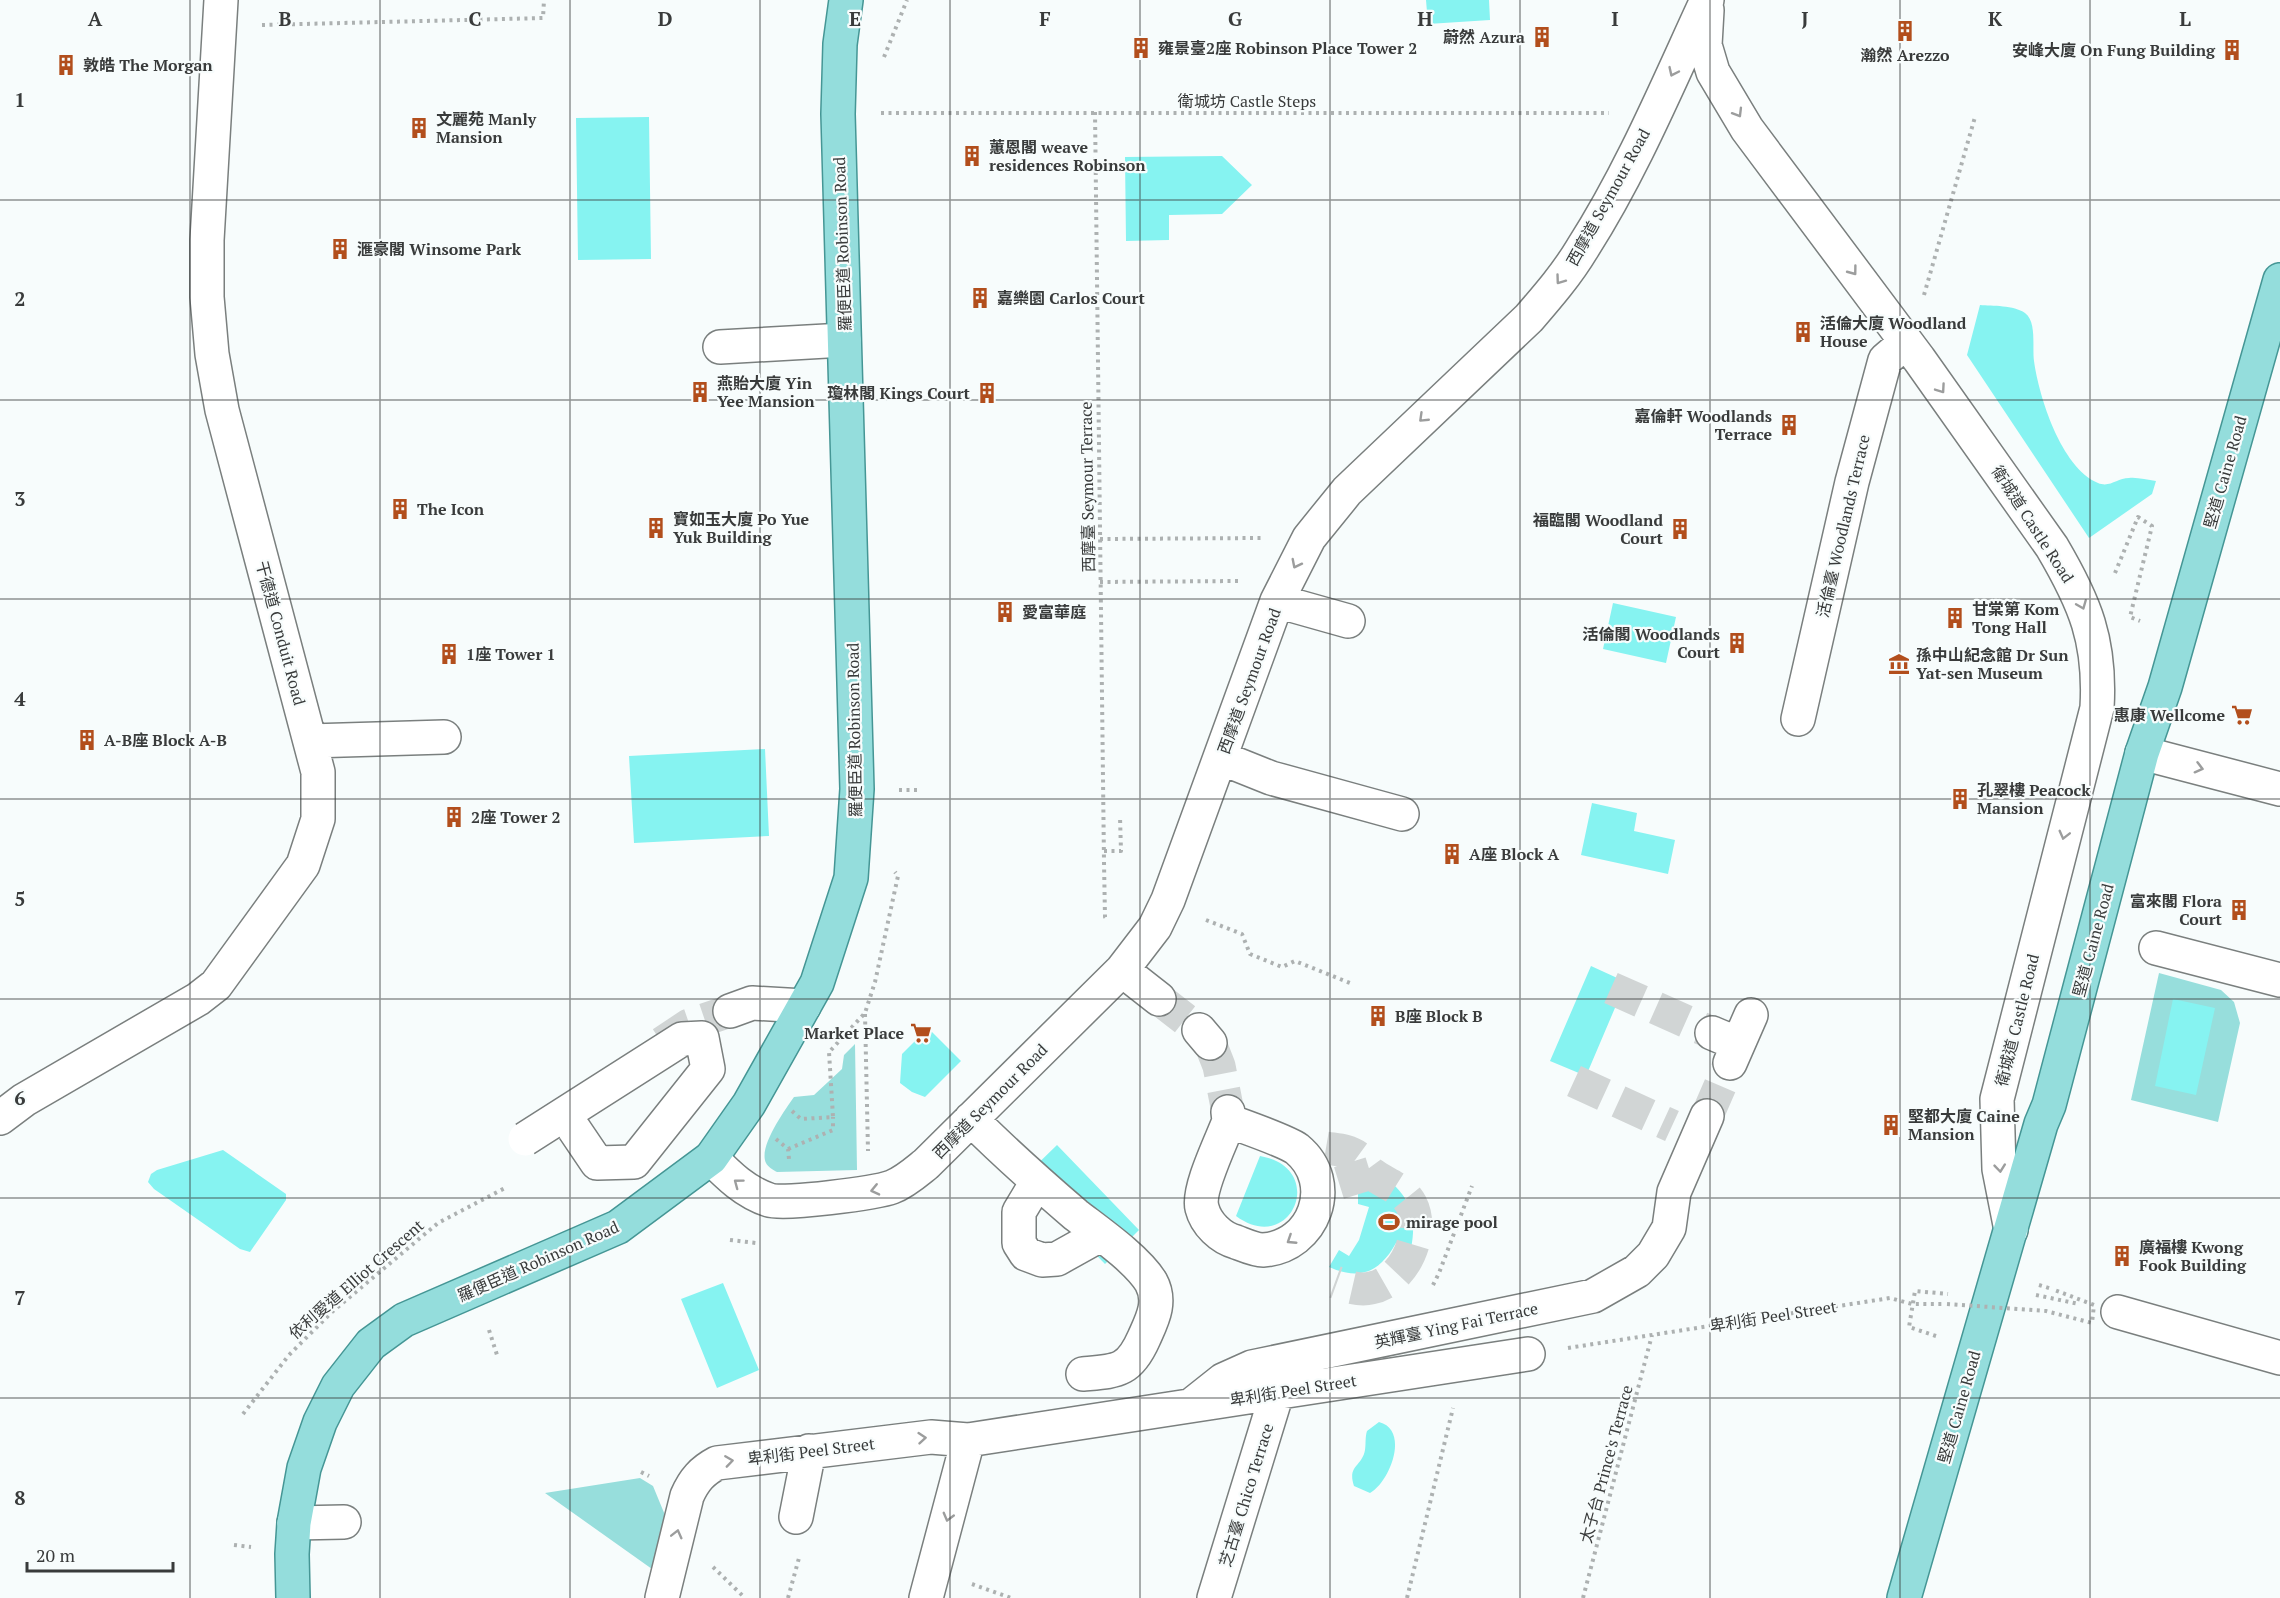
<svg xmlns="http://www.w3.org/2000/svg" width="2280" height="1598" viewBox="0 0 2280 1598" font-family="'PT Serif','Noto Sans TC',serif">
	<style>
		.green { fill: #97dedc }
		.water { fill: #86f3f1 }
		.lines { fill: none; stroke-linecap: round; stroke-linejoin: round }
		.minor-tunnel { stroke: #d1d5d5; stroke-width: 33; stroke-dasharray: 33 16; stroke-linecap: butt }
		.minor-casing { stroke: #7a7f7e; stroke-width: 36 }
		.major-casing { stroke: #459695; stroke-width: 36 }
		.path { stroke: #adb1b1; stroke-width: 4; stroke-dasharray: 3 4.5; stroke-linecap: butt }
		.minor { stroke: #fff; stroke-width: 33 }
		.major { stroke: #94dddc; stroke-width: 33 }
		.minor-bridge-casing { stroke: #7a7f7e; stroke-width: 36; stroke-linecap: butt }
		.path-bridge { stroke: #adb1b1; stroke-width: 4; stroke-dasharray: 3 4.5; stroke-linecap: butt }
		.minor-bridge { stroke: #fff; stroke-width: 33 }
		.oneway { stroke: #9c9d9d }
		.grid { fill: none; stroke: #393b3b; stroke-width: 1.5; stroke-opacity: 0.55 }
		.labels { text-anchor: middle; stroke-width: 4.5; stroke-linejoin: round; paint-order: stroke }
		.poi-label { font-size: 16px; font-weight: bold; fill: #393b3b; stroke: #f7fcfc; text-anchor: start }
		.street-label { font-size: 16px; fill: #393b3b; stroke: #f7fcfc }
		.grid-label { font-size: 20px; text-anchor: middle; font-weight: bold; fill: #393b3b; stroke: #f7fcfc; stroke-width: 4.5; stroke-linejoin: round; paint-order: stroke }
	</style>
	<rect width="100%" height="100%" fill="#f7fcfc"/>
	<path class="green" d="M2159,973L2221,990L2234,1002L2240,1023L2218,1122L2131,1100Z
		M855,1044L857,1170L777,1172C773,1170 768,1167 766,1163C758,1147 785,1110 794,1097L814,1095L842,1069L844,1055Z
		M640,1478L653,1486L667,1520L652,1569L545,1493Z"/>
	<path class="water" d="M1426,0H1489L1490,20L1428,24Z
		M649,117L651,259L578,260L576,118Z
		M1222,156L1252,185L1222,214L1169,215V240L1126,241L1125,157Z
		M1980,305C1992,306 2014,305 2025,313C2037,322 2032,347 2034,361C2039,397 2061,467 2098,483C2110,488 2117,478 2129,478C2137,477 2147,480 2156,481L2152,494L2089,538L1967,355Z
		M1613,603L1676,617L1666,663L1603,649Z
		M765,749L769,836L634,843L629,756Z
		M1592,803L1637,813L1634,831L1675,840L1668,874L1581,855Z
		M1591,966L1626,982L1586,1076L1550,1061Z
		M2173,999L2215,1008L2196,1095L2155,1086Z
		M928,1028L961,1061L925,1097L912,1092L900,1083L902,1054Z
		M1057,1145L1139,1230L1105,1264L1022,1179Z
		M223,1150L286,1194V1200L250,1252L240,1249L154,1189L148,1182L151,1174L157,1170Z
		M1260,1156C1329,1168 1291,1257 1236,1216Z
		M1378,1173C1408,1192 1418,1213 1411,1248L1396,1243C1380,1272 1360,1281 1329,1267L1339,1250L1349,1256L1359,1240L1369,1207L1358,1204V1194L1362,1186L1371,1189Z
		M723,1283L759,1370L717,1388L681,1299Z
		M1379,1422C1410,1430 1390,1482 1370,1493L1354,1486C1347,1465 1362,1467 1365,1450C1366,1444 1365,1437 1367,1431Z"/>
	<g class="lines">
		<path class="minor-tunnel" d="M1611,988L1712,1033
			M1159,999L1199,1030
			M662,1043L689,1025L730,1011
			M1210,1043L1219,1066L1228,1112
			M1574,1081L1672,1126
			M1707,1116L1730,1063
			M1326,1148C1338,1150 1350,1150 1360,1159C1364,1163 1367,1170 1371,1173C1385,1184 1402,1187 1411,1204C1426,1233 1404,1282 1371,1288C1359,1291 1346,1286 1335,1282
			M1339,1183L1371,1173"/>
		<defs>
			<path id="minor" d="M1707,10L1705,45L1713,72L1747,129L1919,359L2052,547C2085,603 2101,641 2097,708L1997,1099L1999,1169L2011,1230
				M720,347L844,340
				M1277,601L1348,621
				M1798,719L1852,482L1885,360L1906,342
				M310,741L444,737
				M2142,753L2280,789
				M1221,758L1271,778L1402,814
				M2156,948L2280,980
				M1122,970L1159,999
				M730,1011L752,1003L804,1006
				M1199,1030L1210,1043
				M1712,1033L1738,1044
				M1730,1063L1751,1015
				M1228,1112L1229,1121C1245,1127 1286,1141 1297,1149C1338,1183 1314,1247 1263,1250C1255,1250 1244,1245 1236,1242C1221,1238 1206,1224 1202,1208C1197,1190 1222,1140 1229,1121
				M0,1118L24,1100L198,999L216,985L303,865L318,819V772L222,410L212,354L207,297V240L221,0
				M971,1119C1005,1153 1040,1184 1076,1215C1098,1232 1137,1259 1151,1282C1162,1302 1152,1320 1144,1338C1129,1372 1117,1371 1083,1374
				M711,1158C729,1176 745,1192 769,1200C784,1205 876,1193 892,1187C905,1182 916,1172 926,1164L1122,970L1155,927L1168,900L1277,601L1309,538L1347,491L1529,318C1548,296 1567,274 1582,249C1632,171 1668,84 1707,0
				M1037,1182L1019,1212V1243L1026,1254L1042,1260L1057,1259L1100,1235
				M2118,1312L2280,1358
				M1194,1403L1223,1380L1252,1367L1593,1296L1637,1271L1653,1255L1669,1228L1674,1192L1707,1116
				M796,1517L809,1451
				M294,1523L344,1522
				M662,1598L687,1496C694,1480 702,1471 717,1463L931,1437L968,1440L1528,1354
				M926,1598L968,1440
				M1214,1598L1277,1393"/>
			<path id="major" d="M293,1598L292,1554L294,1523L304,1468L320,1422L338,1386L371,1344L404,1320L618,1227L711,1158L749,1104L817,983L851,878L857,789L838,114L840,44L846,0
				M1904,1598L2041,1124L2049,1105L2142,753L2165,687L2280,280"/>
		</defs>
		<use href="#minor" class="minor-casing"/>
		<use href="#major" class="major-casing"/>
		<path class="path" d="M262,25L543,18L544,0
			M884,57L907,0
			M1095,112L1104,862L1105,917L1107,919
			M881,113H1609
			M1924,295L1975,117
			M1100,539L1262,538
			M2115,573L2138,517L2152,526L2130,617L2140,621
			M1100,582L1239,581
			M899,790H921
			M1104,851H1121L1120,817
			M1206,920L1242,934L1250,954L1282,967L1295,961L1350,983
			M865,1014L868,1151
			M831,1050L865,1013L875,982L898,876L895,872
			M792,1111L801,1119L833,1117L829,1052
			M776,1139L788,1149L789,1159
			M788,1149L833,1130V1117
			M730,1240L756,1243
			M1433,1285L1439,1273L1472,1186
			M2039,1285L2052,1289
			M2036,1295L2079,1304
			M489,1330L498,1358
			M1936,1336L1909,1327L1915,1291L1948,1294
			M1568,1348L1890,1298L1912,1304H1945
			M243,1414L289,1355L332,1312L438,1223L505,1188
			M641,1472L649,1476
			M234,1545L251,1547
			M713,1567L745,1598
			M972,1584L1011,1598
			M788,1598L799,1558
			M1407,1598L1453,1408
			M1583,1598L1652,1335"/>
		<use href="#minor" class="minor"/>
		<use href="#major" class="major"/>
		<defs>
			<path id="minor-bridge" d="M525,1139L682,1039L702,1038L708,1069L634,1162L597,1163L574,1129"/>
		</defs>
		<use href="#minor-bridge" class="minor-bridge-casing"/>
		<path class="path-bridge" d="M1947,1304L2046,1311L2092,1323L2094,1305L2052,1289"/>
		<use href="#minor-bridge" class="minor-bridge"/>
	</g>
	<defs><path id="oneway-chevron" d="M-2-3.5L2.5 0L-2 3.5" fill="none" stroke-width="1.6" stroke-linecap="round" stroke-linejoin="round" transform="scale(1.5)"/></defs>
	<g class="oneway">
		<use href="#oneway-chevron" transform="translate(1673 72) rotate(115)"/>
		<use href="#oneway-chevron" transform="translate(1738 113) rotate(59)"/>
		<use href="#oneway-chevron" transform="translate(1853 271) rotate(53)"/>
		<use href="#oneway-chevron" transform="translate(1560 280) rotate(126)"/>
		<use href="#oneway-chevron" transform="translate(1941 389) rotate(55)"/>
		<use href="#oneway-chevron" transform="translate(1423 418) rotate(136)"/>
		<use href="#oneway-chevron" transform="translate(1296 564) rotate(117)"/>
		<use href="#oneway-chevron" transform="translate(2082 605) rotate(68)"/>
		<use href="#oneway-chevron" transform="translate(2199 768) rotate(15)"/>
		<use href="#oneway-chevron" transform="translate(2064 835) rotate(104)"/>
		<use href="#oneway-chevron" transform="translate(2000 1168) rotate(84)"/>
		<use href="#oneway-chevron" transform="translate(738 1183) rotate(-143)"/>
		<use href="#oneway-chevron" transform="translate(875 1190) rotate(167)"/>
		<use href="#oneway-chevron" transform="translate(1291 1240) rotate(147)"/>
		<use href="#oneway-chevron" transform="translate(922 1438) rotate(-5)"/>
		<use href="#oneway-chevron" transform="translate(729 1461) rotate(-8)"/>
		<use href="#oneway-chevron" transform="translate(948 1517) rotate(105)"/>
		<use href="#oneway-chevron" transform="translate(677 1534) rotate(-76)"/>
	</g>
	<path class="grid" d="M190,0V1598M380,0V1598M570,0V1598M760,0V1598M950,0V1598M1140,0V1598M1330,0V1598M1520,0V1598M1710,0V1598M1900,0V1598M2090,0V1598M0,200H2280M0,400H2280M0,599H2280M0,799H2280M0,999H2280M0,1198H2280M0,1398H2280"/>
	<defs>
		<symbol id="building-bare" viewBox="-9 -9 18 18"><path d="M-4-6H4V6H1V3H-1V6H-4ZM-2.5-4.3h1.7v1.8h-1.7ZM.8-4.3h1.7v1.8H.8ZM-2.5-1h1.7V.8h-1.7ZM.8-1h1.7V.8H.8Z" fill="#b24e1c" stroke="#f7fcfc" stroke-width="2.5" paint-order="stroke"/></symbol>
		<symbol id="museum-bare" viewBox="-9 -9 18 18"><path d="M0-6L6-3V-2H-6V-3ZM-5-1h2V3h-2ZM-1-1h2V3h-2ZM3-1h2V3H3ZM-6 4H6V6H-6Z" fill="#b24e1c" stroke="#f7fcfc" stroke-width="2.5" paint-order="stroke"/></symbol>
		<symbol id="supermarket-bare" viewBox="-9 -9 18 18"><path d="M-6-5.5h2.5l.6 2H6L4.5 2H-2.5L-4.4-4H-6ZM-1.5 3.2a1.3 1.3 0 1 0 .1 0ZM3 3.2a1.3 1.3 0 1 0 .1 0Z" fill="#b24e1c" stroke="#f7fcfc" stroke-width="2.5" paint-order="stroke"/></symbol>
		<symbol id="stadium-bare" viewBox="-9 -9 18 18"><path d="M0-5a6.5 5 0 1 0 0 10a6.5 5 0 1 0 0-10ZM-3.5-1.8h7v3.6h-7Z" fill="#b24e1c" stroke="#f7fcfc" stroke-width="2.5" paint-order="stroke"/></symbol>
	</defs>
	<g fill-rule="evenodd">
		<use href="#building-bare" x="1890" y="16" width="30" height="30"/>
		<use href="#building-bare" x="1527" y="22" width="30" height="30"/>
		<use href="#building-bare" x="1126" y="33" width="30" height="30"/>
		<use href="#building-bare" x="2217" y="35" width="30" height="30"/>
		<use href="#building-bare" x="51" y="50" width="30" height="30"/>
		<use href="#building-bare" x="404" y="113" width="30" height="30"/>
		<use href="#building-bare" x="957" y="141" width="30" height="30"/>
		<use href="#building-bare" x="325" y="234" width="30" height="30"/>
		<use href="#building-bare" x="965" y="283" width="30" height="30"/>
		<use href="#building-bare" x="1788" y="317" width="30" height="30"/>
		<use href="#building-bare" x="685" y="377" width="30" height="30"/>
		<use href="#building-bare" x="972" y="378" width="30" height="30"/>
		<use href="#building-bare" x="1774" y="410" width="30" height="30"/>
		<use href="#building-bare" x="385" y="494" width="30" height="30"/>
		<use href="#building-bare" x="641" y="513" width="30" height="30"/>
		<use href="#building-bare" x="1665" y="514" width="30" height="30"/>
		<use href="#building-bare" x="990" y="597" width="30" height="30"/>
		<use href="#building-bare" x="1940" y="603" width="30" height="30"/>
		<use href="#building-bare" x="1722" y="628" width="30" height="30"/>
		<use href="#building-bare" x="434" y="639" width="30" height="30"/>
		<use href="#museum-bare" x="1884" y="649" width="30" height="30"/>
		<use href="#supermarket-bare" x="2227" y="700" width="30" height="30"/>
		<use href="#building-bare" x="72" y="725" width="30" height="30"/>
		<use href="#building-bare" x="1945" y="784" width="30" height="30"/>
		<use href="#building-bare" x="439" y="802" width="30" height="30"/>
		<use href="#building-bare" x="1437" y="839" width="30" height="30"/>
		<use href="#building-bare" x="2224" y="895" width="30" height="30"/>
		<use href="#building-bare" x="1363" y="1001" width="30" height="30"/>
		<use href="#supermarket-bare" x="906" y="1018" width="30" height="30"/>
		<use href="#building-bare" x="1876" y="1110" width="30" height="30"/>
		<use href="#stadium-bare" x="1374" y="1207" width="30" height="30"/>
		<use href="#building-bare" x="2107" y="1241" width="30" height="30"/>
	</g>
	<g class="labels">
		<g class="poi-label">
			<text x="1525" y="43" text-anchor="end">蔚然 Azura</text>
			<text x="1158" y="54">雍景臺2座 Robinson Place Tower 2</text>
			<text x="2215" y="56" text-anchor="end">安峰大廈 On Fung Building</text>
			<text x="1905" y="61" text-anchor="middle">瀚然 Arezzo</text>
			<text x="83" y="71">敦皓 The Morgan</text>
			<text x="436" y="125">文麗苑 Manly<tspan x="436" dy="18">Mansion</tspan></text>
			<text x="989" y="153">蕙恩閣 weave<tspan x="989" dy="18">residences Robinson</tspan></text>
			<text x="357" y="255">滙豪閣 Winsome Park</text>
			<text x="997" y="304">嘉樂園 Carlos Court</text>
			<text x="1820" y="329">活倫大廈 Woodland<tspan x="1820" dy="18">House</tspan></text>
			<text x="717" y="389">燕貽大廈 Yin<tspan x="717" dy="18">Yee Mansion</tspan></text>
			<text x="970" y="399" text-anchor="end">瓊林閣 Kings Court</text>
			<text x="1772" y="422" text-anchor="end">嘉倫軒 Woodlands<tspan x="1772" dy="18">Terrace</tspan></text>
			<text x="417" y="515">The Icon</text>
			<text x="673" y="525">寶如玉大廈 Po Yue<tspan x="673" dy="18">Yuk Building</tspan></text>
			<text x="1663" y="526" text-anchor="end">福臨閣 Woodland<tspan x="1663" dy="18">Court</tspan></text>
			<text x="1972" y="615">甘棠第 Kom<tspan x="1972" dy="18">Tong Hall</tspan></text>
			<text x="1022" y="618">愛富華庭</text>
			<text x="1720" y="640" text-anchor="end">活倫閣 Woodlands<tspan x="1720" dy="18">Court</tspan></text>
			<text x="466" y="660">1座 Tower 1</text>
			<text x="1916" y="661">孫中山紀念館 Dr Sun<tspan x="1916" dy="18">Yat-sen Museum</tspan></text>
			<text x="2225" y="721" text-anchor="end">惠康 Wellcome</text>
			<text x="104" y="746">A-B座 Block A-B</text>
			<text x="1977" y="796">孔翠樓 Peacock<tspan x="1977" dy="18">Mansion</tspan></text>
			<text x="471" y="823">2座 Tower 2</text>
			<text x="1469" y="860">A座 Block A</text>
			<text x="2222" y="907" text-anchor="end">富來閣 Flora<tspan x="2222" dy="18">Court</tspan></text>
			<text x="1395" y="1022">B座 Block B</text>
			<text x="904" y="1039" text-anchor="end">Market Place</text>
			<text x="1908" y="1122">堅都大廈 Caine<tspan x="1908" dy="18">Mansion</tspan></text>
			<text x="1406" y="1228">mirage pool</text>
			<text x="2139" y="1253">廣福樓 Kwong<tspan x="2139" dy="18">Fook Building</tspan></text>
		</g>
		<g class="street-label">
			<text x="1247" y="107">衛城坊 Castle Steps</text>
			<text transform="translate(1608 197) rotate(-61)" y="6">西摩道 Seymour Road</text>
			<text transform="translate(842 244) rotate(-92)" y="6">羅便臣道 Robinson Road</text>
			<text transform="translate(2225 472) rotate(-74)" y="6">堅道 Caine Road</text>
			<text transform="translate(1087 487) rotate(-91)" y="6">西摩臺 Seymour Terrace</text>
			<text transform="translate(2033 524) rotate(57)" y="6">衛城道 Castle Road</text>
			<text transform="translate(1843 526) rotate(-77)" y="6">活倫臺 Woodlands Terrace</text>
			<text transform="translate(281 633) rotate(75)" y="6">干德道 Conduit Road</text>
			<text transform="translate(1249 681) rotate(-70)" y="6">西摩道 Seymour Road</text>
			<text transform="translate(854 730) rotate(-91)" y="6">羅便臣道 Robinson Road</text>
			<text transform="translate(2093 940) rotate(-75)" y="6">堅道 Caine Road</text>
			<text transform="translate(2017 1020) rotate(-76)" y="6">衛城道 Castle Road</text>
			<text transform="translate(990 1101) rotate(-45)" y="6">西摩道 Seymour Road</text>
			<text transform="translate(538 1261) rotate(-24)" y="6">羅便臣道 Robinson Road</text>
			<text transform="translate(356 1279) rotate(-41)" y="6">依利愛道 Elliot Crescent</text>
			<text transform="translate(1773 1316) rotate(-9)" y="6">卑利街 Peel Street</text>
			<text transform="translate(1456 1325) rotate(-12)" y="6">英輝臺 Ying Fai Terrace</text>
			<text transform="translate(1293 1390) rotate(-9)" y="6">卑利街 Peel Street</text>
			<text transform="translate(1959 1407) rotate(-74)" y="6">堅道 Caine Road</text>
			<text transform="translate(811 1451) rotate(-7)" y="6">卑利街 Peel Street</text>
			<text transform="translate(1606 1464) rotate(-75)" y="6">太子台 Prince's Terrace</text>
			<text transform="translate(1246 1495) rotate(-73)" y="6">芝古臺 Chico Terrace</text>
		</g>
	</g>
	<g class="grid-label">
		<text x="95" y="26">A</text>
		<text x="285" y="26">B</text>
		<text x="475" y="26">C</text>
		<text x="665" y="26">D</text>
		<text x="855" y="26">E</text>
		<text x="1045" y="26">F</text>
		<text x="1235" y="26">G</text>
		<text x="1425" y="26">H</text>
		<text x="1615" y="26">I</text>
		<text x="1805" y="26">J</text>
		<text x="1995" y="26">K</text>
		<text x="2185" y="26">L</text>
		<text x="20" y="107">1</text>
		<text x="20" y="306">2</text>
		<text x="20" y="506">3</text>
		<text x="20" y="706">4</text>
		<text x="20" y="906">5</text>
		<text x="20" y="1105">6</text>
		<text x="20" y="1305">7</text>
		<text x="20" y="1505">8</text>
	</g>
	<path d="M27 1562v9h146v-9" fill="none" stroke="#393b3b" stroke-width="3"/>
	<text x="36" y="1562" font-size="18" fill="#393b3b" stroke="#f7fcfc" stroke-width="4.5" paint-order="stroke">20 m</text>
</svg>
